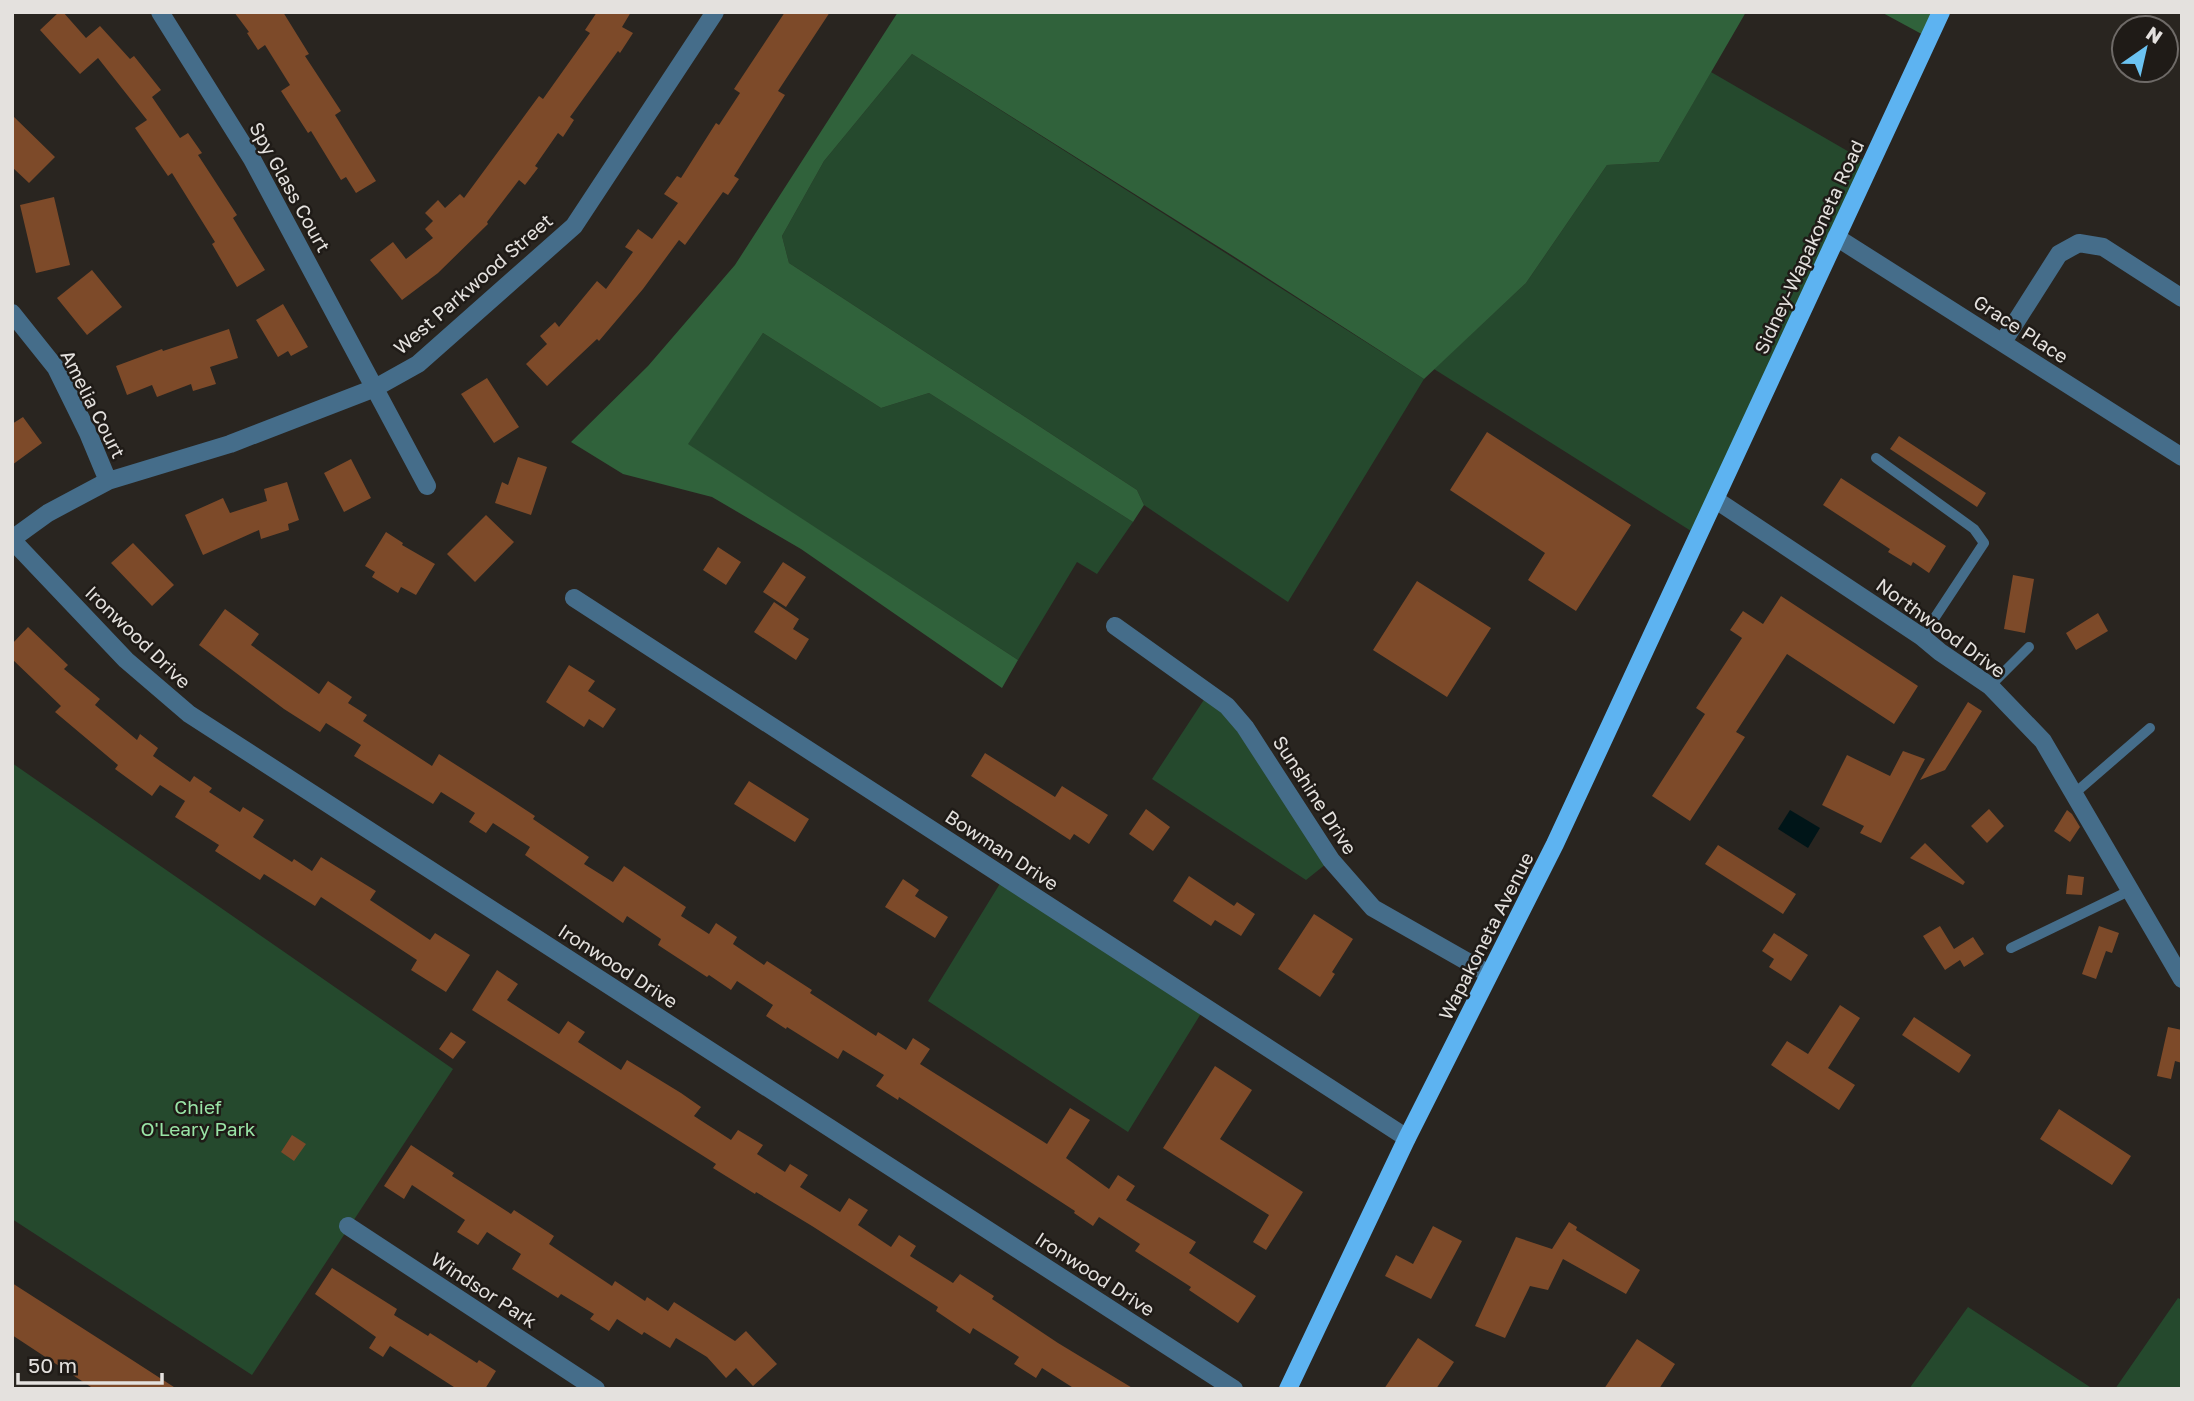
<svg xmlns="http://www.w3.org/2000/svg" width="2194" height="1401" viewBox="0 0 2194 1401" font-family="'Golos Text',sans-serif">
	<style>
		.green { fill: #25492d }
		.forest { fill: #30623b }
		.water { fill: #001518 }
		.building { fill: #7d4a29 }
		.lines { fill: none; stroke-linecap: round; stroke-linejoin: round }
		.service { stroke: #456d8a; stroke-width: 10 }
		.minor { stroke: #456d8a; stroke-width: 18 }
		.primary { stroke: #5db3f1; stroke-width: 18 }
		.labels { text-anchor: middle; stroke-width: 5; stroke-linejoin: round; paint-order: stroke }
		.street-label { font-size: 19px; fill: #e4e1de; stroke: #1f1b17 }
		.park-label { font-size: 19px; fill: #99e4a6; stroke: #1f1b17 }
	</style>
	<rect width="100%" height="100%" fill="#292520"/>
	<path class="green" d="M912,54L1424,379L1288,602L1144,505L1137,490L789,263L782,236L824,161Z
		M1711,72L1870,164L1699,536L1434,369L1526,283L1607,165L1659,162Z
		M763,333L881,408L929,393L1133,522L1097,574L1077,562L1018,660L687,444Z
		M1209,692L1331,860L1306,880L1152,779Z
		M12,763L453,1069L252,1375L12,1219Z
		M1004,877L1205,1007L1128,1132L928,1001Z
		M2178,1298L2182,1300V1389H2115Z
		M1968,1307L2093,1389H1909Z"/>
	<path class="forest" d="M898,12H1746L1659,162L1607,165L1526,283L1424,379L1230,254L912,54L824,161L782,236L789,263L1137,490L1144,505L1133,522L929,393L881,408L763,333L688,444L1018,660L1002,688L801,549L712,497L623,474L571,442L648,366L735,265Z
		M1881,12H1941L1929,38Z"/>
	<path class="water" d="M1790,810L1820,828L1808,848L1778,829Z"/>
	<path class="building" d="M59,12H63L86,38L100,26L130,59L134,56L161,90L152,97L180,138L188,133L202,153L198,155L237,215L233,218L265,270L237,287L212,244L215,242L172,173L168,176L135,128L147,120L98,58L80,74L40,30Z
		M234,12H283L309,54L305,56L341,111L335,115L376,181L356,193L346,177L341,180L311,131L308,133L281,91L290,85L265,45L258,50L247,33L249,32Z
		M597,12H631L622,27L633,33L620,53L618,51L570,117L574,120L563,137L558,133L535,166L538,168L525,185L519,180L487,222L488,224L438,273L402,300L370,260L393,242L406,259L433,238L425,229L433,221L425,213L438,200L445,208L460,194L464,198L539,96L543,99L590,33L585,30Z
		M785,12H830L778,91L785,95L734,176L739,179L728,195L723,192L685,245L679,240L643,289L599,341L597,339L547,386L526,364L547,344L540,336L555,322L559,327L597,281L606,289L633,252L625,247L638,229L652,239L678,203L664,194L677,176L681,178L716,123L719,125L740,93L734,89Z
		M12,115L55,157L29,183L12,167Z
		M54,197L70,265L36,273L20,205Z
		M92,270L122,307L87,335L57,298Z
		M283,304L308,347L291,356L288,351L278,357L256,320Z
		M229,329L238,358L210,367L216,384L193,391L191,384L157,397L152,385L127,395L116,366L162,349L163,351Z
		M487,378L519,427L494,443L461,394Z
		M23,417L42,443L12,465V424Z
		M1487,432L1631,525L1576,611L1528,580L1545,553L1450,490Z
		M1899,436L1986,493L1977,507L1890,449Z
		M518,457L547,467L531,515L495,503L502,482L508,485Z
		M351,459L371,498L344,512L324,473Z
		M1841,478L1946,546L1929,573L1913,562L1911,566L1888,552L1890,549L1823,505Z
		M287,482L299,520L288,524L289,530L261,539L259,530L203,555L185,515L223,498L230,513L267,501L264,489Z
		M486,515L514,542L475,582L447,554Z
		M386,532L403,543L402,545L435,564L416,595L401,587L398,593L372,577L375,572L365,566Z
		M133,543L174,585L152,606L111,563Z
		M718,547L741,562L726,585L703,570Z
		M783,562L806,577L786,607L763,592Z
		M2013,575L2034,579L2025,633L2004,629Z
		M1417,581L1491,628L1447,697L1373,650Z
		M1781,596L1918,686L1894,724L1787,654L1736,732L1745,737L1690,821L1652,796L1705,714L1696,708L1742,638L1730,630L1743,611L1763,624Z
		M774,602L799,619L793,629L809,639L796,660L754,632Z
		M225,609L259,634L251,645L319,694L328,681L352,697L348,703L367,715L363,721L432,766L439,754L497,791L535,816L533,819L589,857L584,864L613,882L624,866L686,907L681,916L709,934L716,923L737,937L733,944L764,965L767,961L812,990L810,993L876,1036L878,1032L906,1050L913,1038L930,1049L920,1064L1047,1144L1070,1108L1090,1120L1066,1158L1109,1189L1118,1175L1135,1186L1126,1200L1196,1242L1189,1253L1256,1296L1238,1323L1189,1290L1191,1287L1135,1251L1140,1244L1099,1217L1093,1226L1074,1213L1075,1211L899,1097L898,1100L876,1086L884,1075L843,1050L838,1059L787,1027L786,1029L766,1016L773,1005L737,981L731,990L709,975L707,977L658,945L661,939L627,916L623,923L525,855L530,847L493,823L486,833L469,822L475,813L441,792L433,804L354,756L361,745L326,723L320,732L284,709L199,645Z
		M2098,613L2108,631L2076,650L2066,633Z
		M28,627L68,665L64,669L100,699L95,705L137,740L140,734L158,748L153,756L190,782L194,776L212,788L209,792L240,812L243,807L264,820L253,837L292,862L294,859L312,871L321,857L376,891L370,900L430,940L435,933L470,955L446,992L411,970L417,960L321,897L315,906L264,874L260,880L215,851L219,845L175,817L185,801L160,785L152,796L115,769L118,765L55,712L61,706L12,659V644Z
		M569,665L595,681L588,691L616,709L603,728L589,719L584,727L546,702Z
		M1968,702L1982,711L1945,770L1920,780Z
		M1903,751L1925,759L1881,843L1860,833L1864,826L1822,805L1847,755L1890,776Z
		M985,753L1055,797L1062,786L1108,815L1089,844L1074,834L1070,840L971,776Z
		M749,781L809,819L795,842L734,804Z
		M1146,809L1170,827L1153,851L1129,834Z
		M1989,809L2004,826L1987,843L1971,826Z
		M2067,810L2072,814L2080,827L2070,842L2054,831Z
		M1925,843L1965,882L1963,885L1910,858Z
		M1718,845L1796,894L1783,914L1705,864Z
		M2068,875L2084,877L2082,895L2066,894Z
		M1189,876L1234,906L1237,902L1255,914L1241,936L1215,920L1211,926L1173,901Z
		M903,879L919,890L915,896L948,917L935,938L885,907Z
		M1314,914L1353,939L1332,972L1335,974L1320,997L1278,969Z
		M1940,926L1954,949L1973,937L1984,954L1964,967L1960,960L1945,970L1923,936Z
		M2099,926L2119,933L2112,953L2106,951L2096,979L2082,974Z
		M1774,933L1808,955L1791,981L1769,967L1774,959L1762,951Z
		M497,970L518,984L507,1000L559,1034L568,1021L585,1032L578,1042L621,1070L627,1060L681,1093L701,1107L694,1116L731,1140L738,1130L763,1145L757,1154L785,1172L790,1164L808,1175L800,1187L840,1212L849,1198L868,1210L858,1225L891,1247L899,1235L916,1246L910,1256L953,1283L960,1274L994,1296L992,1299L1058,1343L1134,1389H1075L1042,1368L1036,1378L1014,1364L1019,1357L973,1328L970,1334L936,1311L938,1307L812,1226L756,1192L755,1194L713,1168L716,1164L472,1010Z
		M1840,1005L1860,1018L1828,1068L1855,1085L1839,1110L1771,1065L1787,1041L1808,1054Z
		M1914,1017L1971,1055L1959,1073L1902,1035Z
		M2168,1027L2182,1030V1063L2175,1061L2171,1079L2157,1076Z
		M451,1032L466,1042L453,1059L439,1049Z
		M1215,1066L1252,1090L1220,1139L1303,1192L1266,1250L1253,1242L1269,1215L1163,1148Z
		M2059,1109L2131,1156L2112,1185L2040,1139Z
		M292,1135L306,1144L294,1161L281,1152Z
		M411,1145L454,1173L452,1176L511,1214L514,1210L554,1236L549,1244L612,1286L615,1281L645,1301L647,1297L668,1311L674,1302L735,1341L746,1331L777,1364L753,1386L736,1368L726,1378L707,1357L676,1338L670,1348L644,1332L642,1335L617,1319L609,1331L590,1319L594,1314L561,1294L558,1298L512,1269L521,1254L487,1232L478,1245L457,1232L465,1220L412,1185L404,1199L384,1186Z
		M1569,1222L1577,1227L1576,1230L1640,1270L1626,1294L1563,1259L1548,1290L1530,1286L1505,1338L1475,1326L1516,1237L1552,1249Z
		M1433,1226L1462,1241L1431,1299L1385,1276L1396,1255L1413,1264Z
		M332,1268L397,1309L394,1315L428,1336L430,1333L477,1363L479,1360L496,1371L485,1389H457L390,1346L383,1357L369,1348L376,1337L315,1294Z
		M12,1283L129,1358L177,1389H94L12,1335Z
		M1418,1338L1454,1362L1436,1389H1384Z
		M1637,1339L1675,1364L1659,1389H1604Z"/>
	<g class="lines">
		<path class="service" d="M1876,458L1974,529L1984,543L1922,637
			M1990,686L2029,647
			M2075,793L2150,728
			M2011,948L2131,890"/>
		<path class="minor" d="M160,12L252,159L427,486
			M1836,237L2182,457
			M12,313L56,368L88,433L108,481
			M2003,342L2059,254L2079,243L2103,247L2182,298
			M1716,500L1922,637L1940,652L1990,686L2043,741L2182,979
			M12,539L48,513L108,481L230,444L375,388L418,364L574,226L715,12
			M12,540L126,660L189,714L1234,1389
			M574,598L1407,1138
			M1115,626L1227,706L1245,727L1331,860L1373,908L1489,974
			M348,1226L596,1389"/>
		<path class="primary" d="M1288,1389L1407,1138L1555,844L1941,12"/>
	</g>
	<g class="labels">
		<g class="street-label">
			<text transform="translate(290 187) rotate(61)" y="7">Spy Glass Court</text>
			<text transform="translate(1809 247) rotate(-65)" y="7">Sidney-Wapakoneta Road</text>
			<text transform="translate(473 284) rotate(-41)" y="7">West Parkwood Street</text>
			<text transform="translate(2021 329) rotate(33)" y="7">Grace Place</text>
			<text transform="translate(93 404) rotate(63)" y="7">Amelia Court</text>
			<text transform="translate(1941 628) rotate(36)" y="7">Northwood Drive</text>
			<text transform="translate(138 637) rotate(44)" y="7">Ironwood Drive</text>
			<text transform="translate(1315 795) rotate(57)" y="7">Sunshine Drive</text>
			<text transform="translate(1002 850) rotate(33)" y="7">Bowman Drive</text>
			<text transform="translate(1486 936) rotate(-63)" y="7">Wapakoneta Avenue</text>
			<text transform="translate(618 966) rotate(33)" y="7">Ironwood Drive</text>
			<text transform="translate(1095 1274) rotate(33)" y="7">Ironwood Drive</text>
			<text transform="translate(484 1290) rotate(33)" y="7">Windsor Park</text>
		</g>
		<g class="park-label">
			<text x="198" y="1114">Chief<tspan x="198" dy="22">O'Leary Park</tspan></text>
		</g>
	</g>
	<rect width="2194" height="1401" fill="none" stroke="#e4e1de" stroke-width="28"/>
	<g transform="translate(2145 49) rotate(34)"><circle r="33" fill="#1f1b17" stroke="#6e6a67" stroke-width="2"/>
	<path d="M0-5L12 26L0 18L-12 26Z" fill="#6bc3f2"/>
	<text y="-10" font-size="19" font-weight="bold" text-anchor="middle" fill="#e4e1de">N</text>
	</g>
	<path d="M18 1373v10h144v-10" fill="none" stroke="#e4e1de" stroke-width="3.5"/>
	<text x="28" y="1373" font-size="21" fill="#e4e1de" stroke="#1f1b17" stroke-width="5" paint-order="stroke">50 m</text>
</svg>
